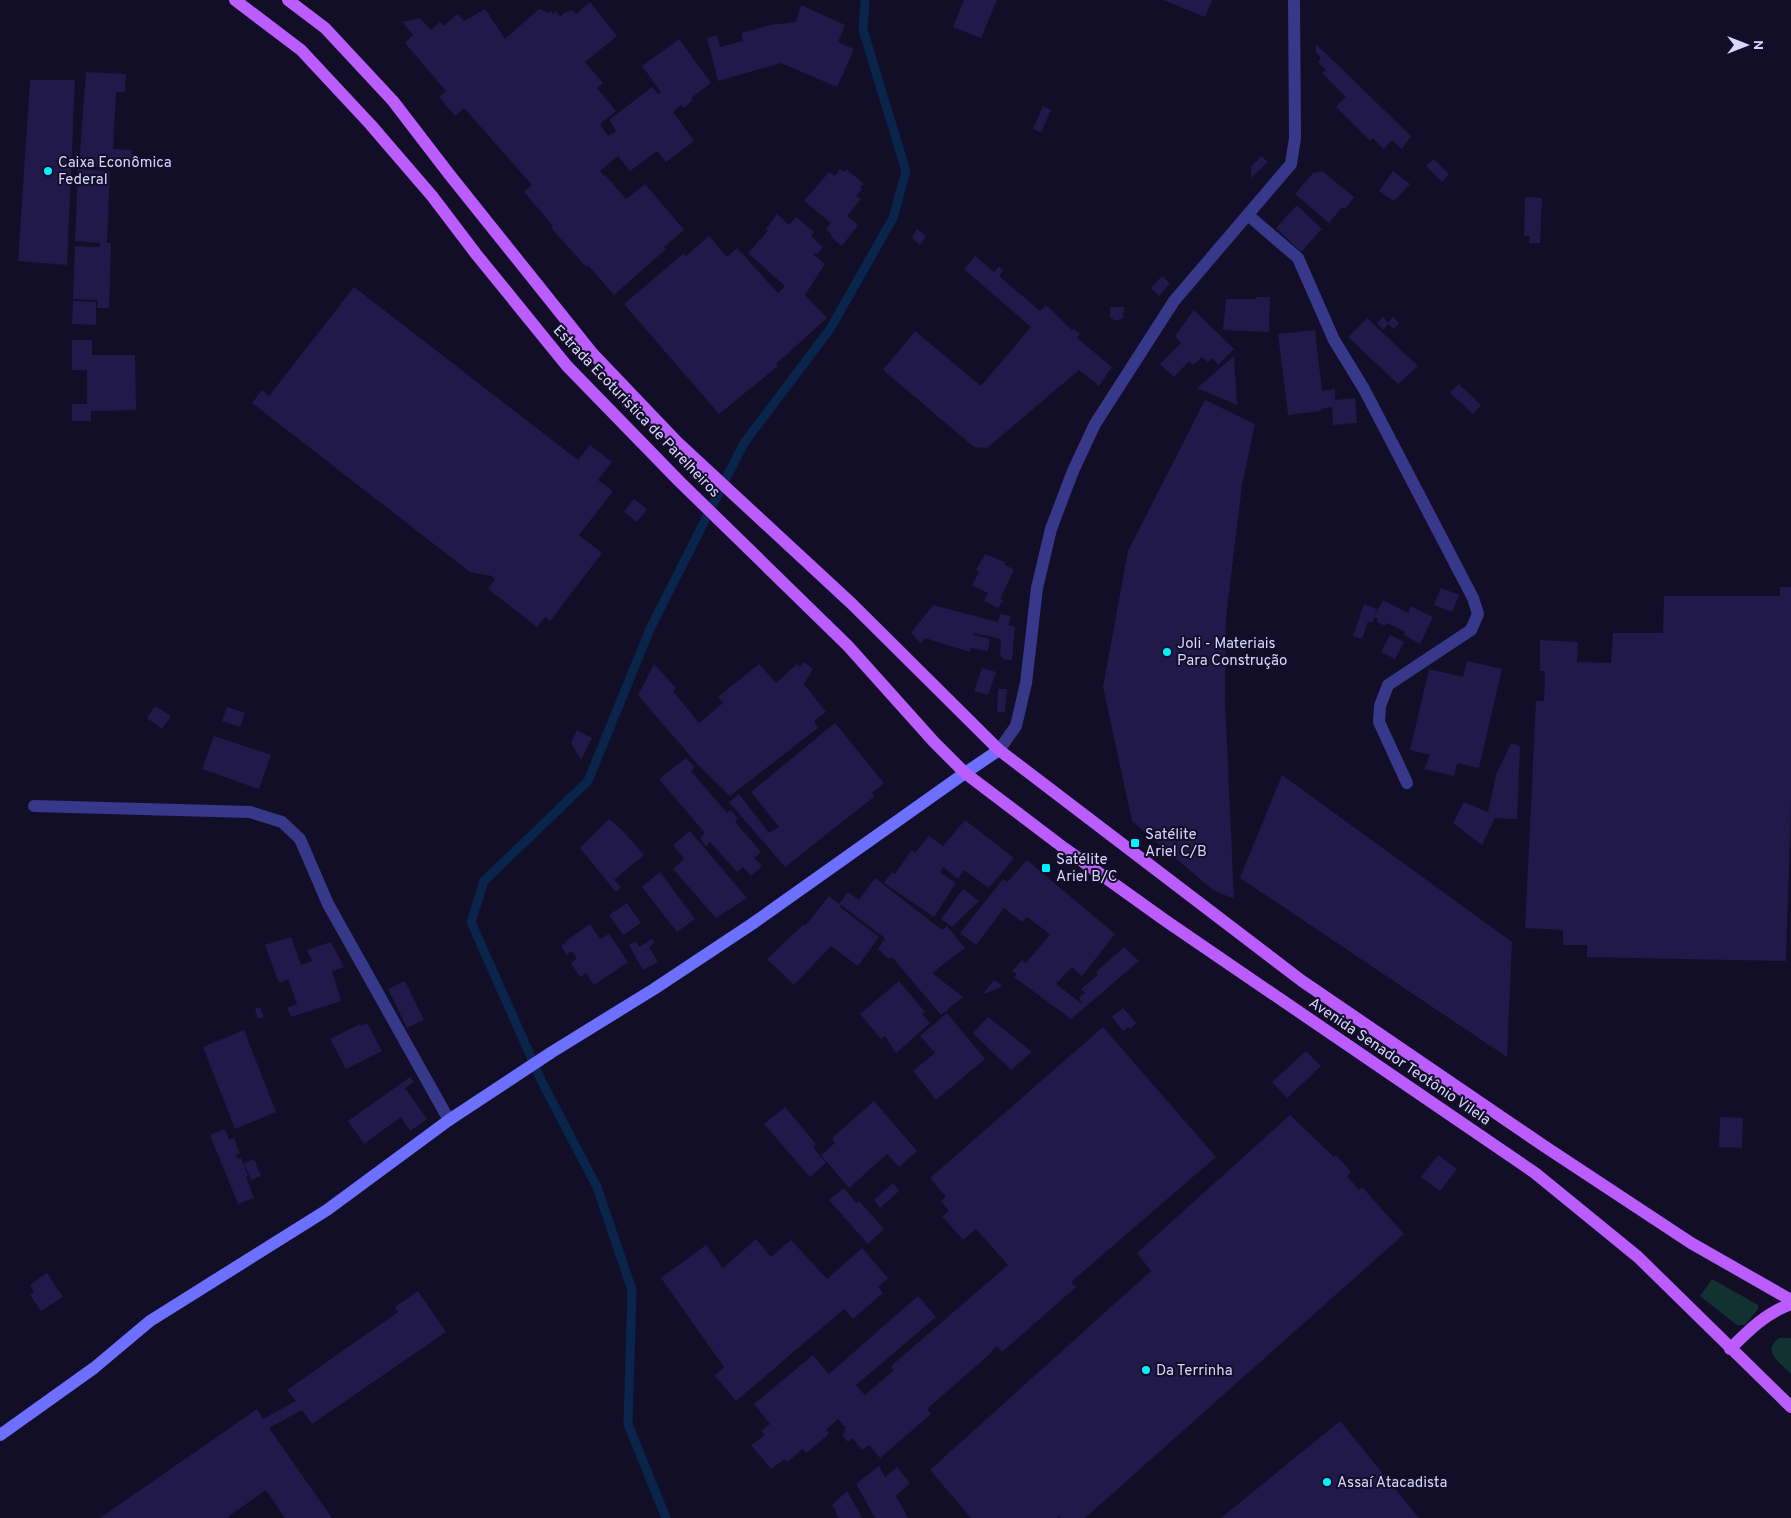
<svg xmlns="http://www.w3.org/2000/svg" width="1791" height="1518" viewBox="0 0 1791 1518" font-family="Overpass,sans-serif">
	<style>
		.green { fill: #113230 }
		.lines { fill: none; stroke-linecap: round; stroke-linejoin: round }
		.stream { stroke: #0a254c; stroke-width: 9 }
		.building { fill: #21194a }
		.street { stroke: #373889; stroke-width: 12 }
		.secondary { stroke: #6c6fff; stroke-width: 12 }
		.primary { stroke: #bb5cff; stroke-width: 12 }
		.poi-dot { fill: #01f1ff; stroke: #120e28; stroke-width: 2 }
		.labels { text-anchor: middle; stroke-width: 4; stroke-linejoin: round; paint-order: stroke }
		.poi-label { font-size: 15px; fill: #d8d5ff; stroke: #120e28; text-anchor: start }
		.street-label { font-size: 15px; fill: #d8d5ff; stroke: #120e28 }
	</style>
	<rect width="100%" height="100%" fill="#120e28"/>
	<path class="green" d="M1712,1279L1758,1305V1309L1745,1325H1737L1700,1296Z
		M1779,1338H1791V1374C1780,1362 1761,1352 1779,1338Z"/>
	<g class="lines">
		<path class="stream" d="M666,1518L628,1424L632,1290L597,1187L543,1084L471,922L484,881L588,781L650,629L744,443L830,329L893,218L906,171L863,30L865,0"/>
	</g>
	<path class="building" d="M964,0H997L981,38L953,27Z
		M1163,0H1212L1205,17Z
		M590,2L617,36L585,62L603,83L597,88L616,111L600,124L608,136L616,131L609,120L652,87L658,94L661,92L642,66L679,39L711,83L691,98L693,100L684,108L681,105L673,112L694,141L666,162L657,151L630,171L618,156L600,171L604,176L605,175L626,199L645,184L684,230L664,247L666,249L614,295L588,265L586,267L551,228L553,226L524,192L532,185L464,108L455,116L439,97L446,91L405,43L413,35L402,22L420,18L431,30L440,22L443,26L458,14L464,21L485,9L505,39L539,9L548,13L551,11L553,14L556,11L560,17L564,13L572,10L576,14Z
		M801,5L845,25L838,42L854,49L837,87L781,63L718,81L707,38L717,35L720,47L743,41L741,33L770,25L796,22Z
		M1316,44L1411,136L1402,149L1392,140L1384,149L1373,138L1370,141L1336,107L1346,97L1322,73L1326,70L1318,62L1321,58L1316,52Z
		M86,72L126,74L125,92H116L113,149L132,150L131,169L79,166Z
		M30,80H75L67,265L18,261Z
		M1043,106L1051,110L1041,132L1033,129Z
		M1261,156L1268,162L1251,178V167Z
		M1434,159L1449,174L1442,182L1426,166Z
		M78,169L110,171L107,243H111L109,308H97L98,300L73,299L75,246L100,247V243L75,241Z
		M840,169L844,172L846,169L864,184L860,187L862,189L856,196L861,199L847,216L858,225L842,246L831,237L832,235L826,229L831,223L804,201L829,172L835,176Z
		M1322,171L1354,197L1345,209L1342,207L1329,223L1295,194L1313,173Z
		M1393,171L1410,184L1394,201L1379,191Z
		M1525,197L1542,198L1540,243H1529L1530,236H1524Z
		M1297,205L1322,229L1301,252L1276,228Z
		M777,214L789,225L796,217L814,232L811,236L823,247L817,254L815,253L813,254L825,264L805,295L827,318L776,364L778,366L719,414L624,304L684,253L686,256L709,236L727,257L737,248L778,293L785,286L748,253L768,231L766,229Z
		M917,229L926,236L920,245L912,237Z
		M975,256L994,272L999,266L1003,271L999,276L1040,311L1046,305L1072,330L1074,329L1080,334L1077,338L1112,367L1099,386L1079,370L987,448L974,447L883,370L915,331L981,386L1031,327L964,269Z
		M1162,276L1170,283L1159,296L1151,288Z
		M354,287L578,460L590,445L612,462L598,480L613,491L579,535L602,553L550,621L545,617L537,627L488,589L495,579L492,576L470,572L252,403L262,390L269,396Z
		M1256,297H1270L1269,332L1223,330L1226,299H1256Z
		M73,301L96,302V325L72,324Z
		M1110,307H1124L1123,318L1119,320H1114L1110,317Z
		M1194,310L1234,349L1218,365L1212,358L1208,362L1202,357L1193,365L1189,361L1174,377L1160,364L1181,343L1175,336Z
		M1383,317L1388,323L1393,317L1399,323L1394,329L1388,324L1383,330L1377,323Z
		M1367,318L1418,366L1398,384L1348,337Z
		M1315,330L1322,391L1335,389V400L1355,398L1357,423L1333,425L1332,407L1321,409V411L1288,415L1278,334Z
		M72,340H92V355H135L136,410L91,411V421H72V404H87V370H72Z
		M1234,356L1237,405L1197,388Z
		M1459,384L1481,405L1473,414L1450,393Z
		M1205,400L1255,424L1242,485L1226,618L1225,700L1234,899L1213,890L1132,821L1103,687L1128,551Z
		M634,499L647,509L637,522L624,512Z
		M985,554L1005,562L1004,564L1014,570L1000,599L1003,600L998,608L984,601L988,593L972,585L979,572L976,570Z
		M1780,587H1791V801L1786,961L1587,957V945H1563V930L1525,928L1536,701H1544L1545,671H1540V640L1578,642L1577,662L1611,663L1613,633H1663L1664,596H1780Z
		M1441,588L1459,595L1452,612L1434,605Z
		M1383,600L1408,613L1411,606L1433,617L1420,644L1404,635L1405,632L1387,623L1385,626L1377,622L1378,619L1374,617Z
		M1364,604L1377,609L1372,623L1368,621L1362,639L1353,636Z
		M933,605L998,622L1000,614L1011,616L1008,625L1015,627L1012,660L1003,659L1000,654L1001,639L974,633L973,635L990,639L988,651L970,648V652L925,638L921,643L911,633Z
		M1390,635L1404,642L1395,659L1381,652Z
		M1467,661L1502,669L1479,768L1457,763L1454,776L1424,769L1430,755L1410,750L1429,669L1463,677Z
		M804,662L813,669L804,684L826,712L814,721L818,728L730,796L698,765L638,695L654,664L676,688L673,691L699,723L723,703L718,697L759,664L776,683L797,664L800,667Z
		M982,668L996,672L988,695L974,691Z
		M998,689H1007L1005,712H997Z
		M155,706L171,716L162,729L147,718Z
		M227,707L245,713L240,727L222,721Z
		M835,723L884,783L872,793L875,796L785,867L729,802L739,794L769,833L779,827L751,792Z
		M577,730L592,738L581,760L571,743Z
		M214,736L271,755L259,789L202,769Z
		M1511,743L1520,746L1517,819L1495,818L1482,845L1453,823L1464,802L1488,812L1496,775Z
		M686,758L695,767L691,771L727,813L730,810L738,818L735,822L761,852L754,858L762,866L751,876L743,867L737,872L710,842L706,847L700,837L705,833L659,779Z
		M1282,775L1512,942L1507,1057L1240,878Z
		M609,819L624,832L644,855L614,880L621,887L616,892L580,848Z
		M965,820L1014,858L989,888L964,870L958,879L943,867L940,872L956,883L934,917L884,883L892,872L895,874L912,850L915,853L929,836L943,846Z
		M690,831L747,898L716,918L673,869L684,859L673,845Z
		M1027,860L1115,934L1082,976L1072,967L1056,984L1082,1004L1079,997L1085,993L1081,989L1098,975L1096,972L1124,947L1139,961L1071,1019L1014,977L1017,974L1012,971L1022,960L1026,963L1050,935L1046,931L1027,917L1022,922L1004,908L976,945L960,933L1003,879L1007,882Z
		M660,872L695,919L677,932L642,887Z
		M875,878L942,930L947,926L965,948L932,973L963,997L941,1015L892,957L889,959L878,949L885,938L841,905L840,907L879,937L858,966L831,946L794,985L767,959L804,924L805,926L829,896L839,904L848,892L859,900Z
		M963,889L979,901L952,927L941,919Z
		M627,903L641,923L623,935L609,915Z
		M590,924L600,939L609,934L628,962L594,985L586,973L580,977L571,963L577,959L572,951L567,955L561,946L567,942L566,941Z
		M291,937L301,965L312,961L307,950L331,942L344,967L332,971L341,1001L291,1017L287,1008L297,1004L288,979L279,983L265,945Z
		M652,939L655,943L649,947L658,962L643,970L629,945L636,941L639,947Z
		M994,980L1003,986L982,995Z
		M405,981L424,1020L407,1028L388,989Z
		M899,981L925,1012L922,1014L930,1023L896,1053L885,1036L881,1039L860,1014Z
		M260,1007L264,1017L258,1019L255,1009Z
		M1123,1008L1136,1023L1130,1029L1128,1027L1123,1031L1112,1017Z
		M947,1013L985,1059L936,1100L913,1071L935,1053L920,1036Z
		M988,1017L1032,1052L1011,1070L973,1033Z
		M367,1023L382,1051L346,1069L330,1039L360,1024L361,1026Z
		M1103,1027L1216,1157L1071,1282L1076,1287L1002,1352L997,1346L991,1351L992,1352L927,1409L931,1414L880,1458L869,1445L862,1450L852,1438L848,1442L842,1435L846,1432L844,1430L846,1428L838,1419L826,1430L829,1434L806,1453L803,1449L787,1462L785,1459L771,1469L751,1445L765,1435L761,1431L770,1424L754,1404L813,1355L829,1374L918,1296L936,1317L856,1385L865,1395L894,1370L891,1366L1008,1265L976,1229L963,1240L942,1216L949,1211L941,1201L946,1197L930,1178Z
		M244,1030L276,1112L235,1129L203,1047Z
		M1306,1051L1321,1066L1287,1098L1272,1082Z
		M410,1077L414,1082L405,1088L427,1119L410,1131L401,1117L364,1144L348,1121Z
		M874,1101L917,1151L899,1167L887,1154L849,1188L821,1155L835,1143L832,1138Z
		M785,1107L816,1144L813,1147L826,1163L810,1177L764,1124Z
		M1290,1115L1334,1157L1336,1155L1351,1172L1347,1176L1359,1190L1362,1187L1404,1234L1085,1518H1061L1059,1516L1057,1518H971L930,1470L1151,1271L1137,1253Z
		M1720,1117L1743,1118L1742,1148L1719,1147Z
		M225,1129L229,1140L234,1138L240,1153L236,1155L238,1159L241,1158L248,1176L246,1177L254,1198L238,1204L210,1135Z
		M1438,1155L1457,1169L1440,1191L1421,1177Z
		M254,1159L261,1176L251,1180L244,1163Z
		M893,1183L899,1191L880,1208L874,1200Z
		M844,1188L856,1203L859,1201L884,1229L868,1244L829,1200Z
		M756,1239L771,1257L791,1240L827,1279L862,1248L888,1278L878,1287L883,1293L853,1319L844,1309L736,1401L715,1376L724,1367L661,1278L706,1245L723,1268Z
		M47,1273L63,1297L41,1311L30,1295L34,1292L30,1285Z
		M418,1291L446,1332L312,1424L302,1410L269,1428L332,1518H285L266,1490L226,1518H100L257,1409L263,1419L296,1401L287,1390L398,1312L395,1307Z
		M1340,1421L1419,1518H1221Z
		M879,1466L885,1477L897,1467L910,1483L896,1496L908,1518H875L856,1484Z
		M847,1491L859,1512L862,1518H839L832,1505Z"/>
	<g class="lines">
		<path class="street" d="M1249,216L1298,258L1334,340L1364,389L1473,598L1478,614L1471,630L1388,685L1380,706L1379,722L1407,783
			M999,750L1016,726L1026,683L1037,588L1051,529L1073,471L1095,424L1174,301L1291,164L1295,138L1294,0
			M34,806L250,812L282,822L300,839L328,904L449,1120"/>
		<path class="secondary" d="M0,1435L94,1368L150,1321L327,1210L449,1120L552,1052L654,989L752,924L965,773L999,750"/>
		<path class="primary" d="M235,0L301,50L370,124L432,196L476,254L567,366L679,481L848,646L934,742L965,773L1064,848L1166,921L1535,1173L1638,1257L1791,1407
			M288,0L325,28L393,101L449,174L593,354L677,442L852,604L999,750L1302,981L1544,1146L1691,1243L1791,1300
			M1730,1349C1749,1330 1766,1313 1791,1304"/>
	</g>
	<g class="poi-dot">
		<circle cx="48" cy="171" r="5"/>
		<circle cx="1167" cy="652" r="5"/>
		<rect x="1130" y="838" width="10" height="10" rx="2.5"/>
		<rect x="1041" y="863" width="10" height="10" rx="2.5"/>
		<circle cx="1146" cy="1370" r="5"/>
		<circle cx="1327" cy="1482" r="5"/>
	</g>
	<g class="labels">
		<g class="poi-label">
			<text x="58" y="167">Caixa Econômica<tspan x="58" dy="17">Federal</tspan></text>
			<text x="1177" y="648">Joli - Materiais<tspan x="1177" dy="17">Para Construção</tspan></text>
			<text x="1145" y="839">Satélite<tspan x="1145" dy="17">Ariel C/B</tspan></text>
			<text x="1056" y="864">Satélite<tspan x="1056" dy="17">Ariel B/C</tspan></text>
			<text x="1156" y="1375">Da Terrinha</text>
			<text x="1337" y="1487">Assaí Atacadista</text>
		</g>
		<g class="street-label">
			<text transform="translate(637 411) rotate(46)" y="5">Estrada Ecoturistica de Parelheiros</text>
			<text transform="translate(1400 1061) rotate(34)" y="5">Avenida Senador Teotônio Vilela</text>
		</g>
	</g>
	<g transform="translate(1746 45) rotate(90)" stroke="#120e28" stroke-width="4" paint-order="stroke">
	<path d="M0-4L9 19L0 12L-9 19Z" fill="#d8d5ff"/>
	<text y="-8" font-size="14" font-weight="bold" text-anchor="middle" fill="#d8d5ff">N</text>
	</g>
</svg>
